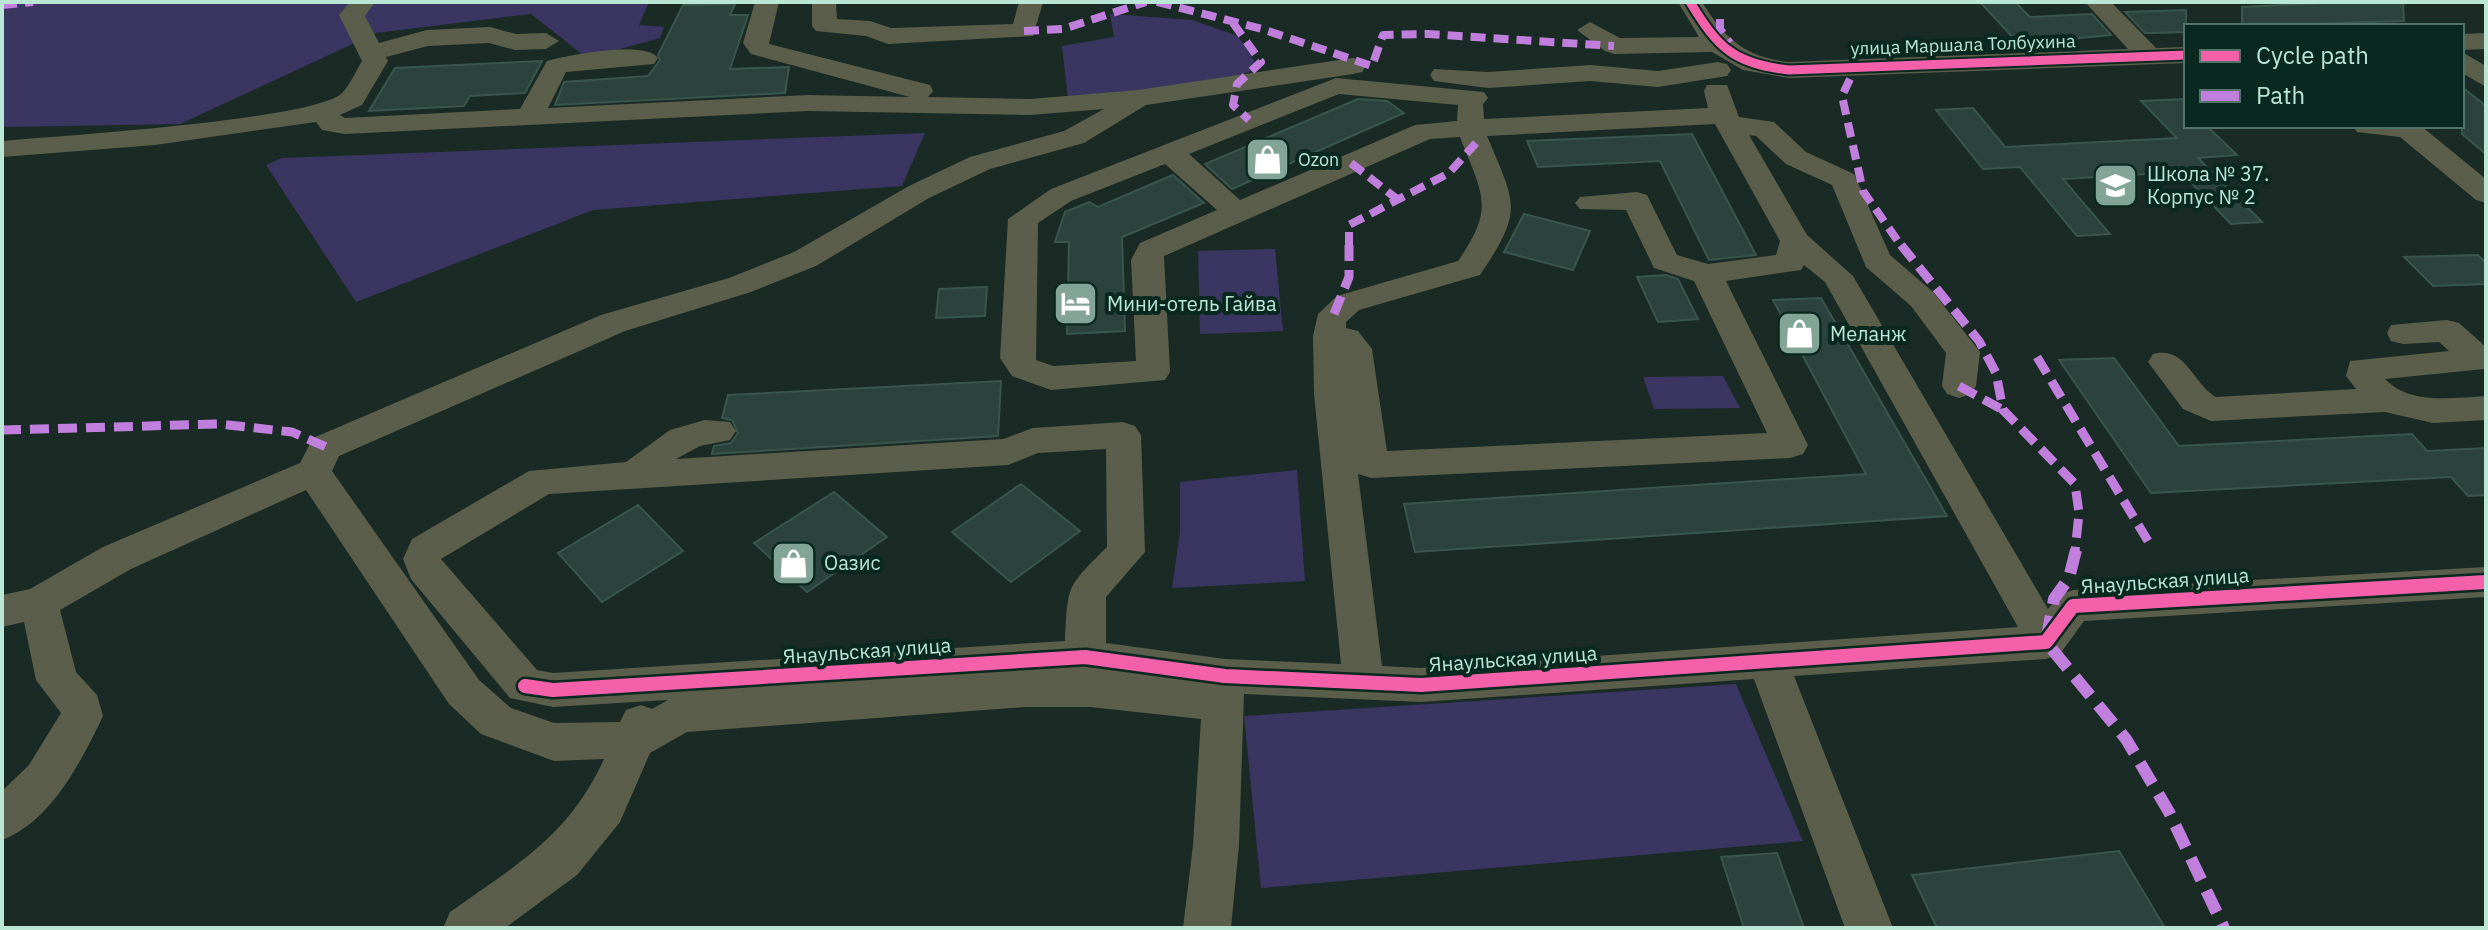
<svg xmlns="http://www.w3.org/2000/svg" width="2488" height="930" viewBox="0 0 2488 930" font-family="'IBM Plex Sans',sans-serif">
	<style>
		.green { fill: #3b3561 }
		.building { fill: #2c423c; stroke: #39564c; stroke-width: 2 }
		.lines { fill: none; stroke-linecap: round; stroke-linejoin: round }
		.minor { fill: #5b5e4a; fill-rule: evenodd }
		.quiet-far2 { stroke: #c07fdc; stroke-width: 8; stroke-dasharray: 15 8; stroke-linecap: butt }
		.quiet-far1 { stroke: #c07fdc; stroke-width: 9; stroke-dasharray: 19 9; stroke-linecap: butt }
		.quiet { stroke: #c07fdc; stroke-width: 12; stroke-dasharray: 24 12; stroke-linecap: butt }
		.cycleway-far1-casing { stroke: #09281f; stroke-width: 13 }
		.cycleway-casing { stroke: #09281f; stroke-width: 19 }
		.cycleway-far1 { stroke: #f560ab; stroke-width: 9 }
		.cycleway { stroke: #f560ab; stroke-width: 14 }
		.labels { text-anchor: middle; stroke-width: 8; stroke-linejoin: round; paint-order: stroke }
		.far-street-label { font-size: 18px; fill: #bae7d5; stroke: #09281f }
		.far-poi-label { font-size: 18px; fill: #bae7d5; stroke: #09281f; text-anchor: start }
		.poi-label { font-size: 20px; fill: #bae7d5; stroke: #09281f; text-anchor: start }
		.street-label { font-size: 20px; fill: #bae7d5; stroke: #09281f }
	</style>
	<rect width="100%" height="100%" fill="#1a2b25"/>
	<path class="green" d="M2,2H649L639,25L664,27L660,38L587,58L531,14L376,33L180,124L2,127Z
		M1110,14L1192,20L1238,36L1259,68L1230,79L1068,99L1062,46L1114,37Z
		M925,133L902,186L593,210L356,302L266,165L282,158Z
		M1275,249L1283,331L1200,334L1198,251Z
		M1723,376L1740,408L1654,409L1643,377Z
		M1297,470L1305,581L1172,588L1180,532V482Z
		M1736,684L1803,841L1261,888L1244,716Z"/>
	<path class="building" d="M1980,2H2015L2030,17L2092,14L2111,35L2019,44Z
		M2343,2H2403L2404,21L2242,26V7Z
		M735,4L730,15H748L730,69L789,67L785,93L555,105L564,82L648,76L660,60L658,55L683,5Z
		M2186,10V32L2151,33H2145L2125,12Z
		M542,61L525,93L470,96L464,106L369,111L395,68Z
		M2462,87L2486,106V154L2462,134Z
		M1358,99L1387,101L1404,113L1232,189L1205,164Z
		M2186,99V126H2207L2237,155L2198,158L2262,222L2231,224L2181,172L2063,179L2110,234L2077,236L2020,167L1983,169L1936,110L1973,108L2005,147L2177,138L2141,101Z
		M1692,134L1756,255L1709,260L1660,161L1538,167L1527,141Z
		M1173,175L1204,203L1122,237L1125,331L1067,334L1069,242H1055L1065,212L1089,202L1098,207Z
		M1524,214L1590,231L1573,270L1504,252Z
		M2478,255L2486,263V284L2433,286L2404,257Z
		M1666,275L1678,279L1698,319L1658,322L1637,277Z
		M987,287L985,316L936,318L939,289Z
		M1821,298L1947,516L1415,552L1404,504L1866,474L1773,300Z
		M2114,358L2179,446L2412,434L2427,451L2486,448V495L2468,496L2451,477L2151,493L2059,360Z
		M1001,381L998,436L712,454L714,446L731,443L738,433L732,420L722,418L728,395Z
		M1021,484L1080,531L1011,582L952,532Z
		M834,492L887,537L807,592L754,543Z
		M638,505L683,551L602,602L558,553Z
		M2119,851L2165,928H1937L1912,875Z
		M1777,853L1804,928H1744L1721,857Z"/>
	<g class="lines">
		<path class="minor" d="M350,2H375L365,16L379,43L427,30L490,27L516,34L546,33L559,41L546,49L515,50L489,43L428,46L386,57L388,61L362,105L340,115L345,118L520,109L547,61C567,55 646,40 658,58L654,64L566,72L548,108L808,95L910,97L751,54L743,43L755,2H779L769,44L930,85L933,91L928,97L1030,99L1138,90L1353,58L1362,60L1366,66L1362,72L1353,74L1146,105L1084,143L990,169L929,198L816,266L751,292L625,331L339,456L332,471L479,680L511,708L554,723L620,722L626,710L641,705L652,709L668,700L553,707L510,698L411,579L403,559L412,539L529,471L626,462L670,430L705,420L730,422L736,431L730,440L700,446L676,459L1003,439L1033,428L1123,422L1135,426L1141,435L1145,552L1106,597V643L1225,659L1341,664L1314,394L1313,336L1318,314L1337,296L1458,261C1496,207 1482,194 1460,137L1430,139L1164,256L1170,372L1165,380L1051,390L1012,376L1000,358L1008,219L1051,189L1336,78L1484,92L1488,98L1483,104L1484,119L1708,108L1704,91L1707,85H1727L1739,117L1774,122L1806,152L1854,174L1890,255L1933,292L1980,352L1976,386L1971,394L1959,398L1947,394L1942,386L1946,353L1911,306L1866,267L1832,185L1786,164L1756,136L1749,135L1807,235L1853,276L2048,609L2059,595L2073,590L2486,567V597L2084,621L2060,654L2046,659L1794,676L1893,928H1845L1754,679L1421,702L1244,694L1239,845L1231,928H1183L1193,845L1201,719L1090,707H1025L687,732L650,753L620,822L577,875L505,928H443L450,912C516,865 569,836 604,759L554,761L481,734L449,704L306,490L131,569L60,610L76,672L97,695L103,716C82,760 51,822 2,840V791L29,765L61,713L36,680L24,622L2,627V595L30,589L103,547L300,463L313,438L601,315L729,278L794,252L909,186L970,157L1064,131L1104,109L1030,115L808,111L345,134L322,130L316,122L155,145L2,157V141C55,136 315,120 342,93C350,85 356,71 362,61L339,15ZM1339,94L1458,105L1457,121L1415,125L1240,200L1189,154ZM1715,124L1780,241L1776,255L1708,264L1677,255L1647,195L1637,192L1580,197L1575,203L1580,209L1626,210L1654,268L1694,281L1767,433L1387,451L1372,349L1358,331L1346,328V322L1359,310L1480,275C1524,210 1516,205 1487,136ZM1165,164L1217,210L1140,243L1131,260L1136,361L1053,366L1036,360L1038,223L1071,201ZM1804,265L1825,282L2018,627L1421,668L1382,666L1358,474L1371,478L1790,458L1803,454L1808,445L1726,281L1801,270ZM1106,449L1107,547C1066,588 1068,584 1065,641L553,673L537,670L441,559L549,494L1008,465L1038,453Z
			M812,2H836L837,19L870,21L891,28L1013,24L1019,2H1043L1033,36L888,44L866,36L816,31L812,26Z
			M1678,2H1702C1725,39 1745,57 1789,62L2128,49L2085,2H2111L2156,48L2186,47V63L1789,78L1743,70L1712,52L1614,54L1605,51L1577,30L1590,22L1620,38L1699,37Z
			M2486,33V49L2462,50V34Z
			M2462,52L2486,66V87L2462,73Z
			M1718,62L1727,64L1731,70L1727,76L1658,87L1590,81L1488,88L1434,81L1430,75L1434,69L1488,72L1590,65L1658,71Z
			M2353,126H2421L2486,179V203L2476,200L2400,137L2357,132Z
			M2447,320L2459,323L2486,347L2484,369L2385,379C2410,405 2452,398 2486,396V420L2433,423L2385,412L2211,421L2183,409L2148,362L2153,354C2186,345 2192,383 2216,397L2356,389L2346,376L2350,361L2449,351L2439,342L2403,344L2391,341L2387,333L2391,325Z"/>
		<path class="quiet-far2" d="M1157,2L1262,29L1372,66L1383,35L1428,34L1614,46
			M2,5L33,2
			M1720,19V29L1730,43
			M1233,23L1261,62L1237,84L1233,105L1249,120
			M1024,31L1063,29L1146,2
			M1850,79L1842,96L1863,191L1902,247
			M1351,163L1397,199
			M1349,247V225L1449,173L1476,143"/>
		<path class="quiet-far1" d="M1901,245L1979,341L1996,373L2003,410L2075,484L2079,513L2075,552
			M1334,314L1349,277V245
			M2037,357L2148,541
			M1959,386L2003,410
			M2,430L219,424L292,432L326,447"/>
		<path class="quiet" d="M2076,550L2069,578L2054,599L2046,642L2126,739L2169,812L2224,928"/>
		<defs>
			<path id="cycleway-far1" d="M1690,2C1718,48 1734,64 1789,70L2186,55"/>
			<path id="cycleway" d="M525,686L553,690L1085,657L1225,676L1421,685L2046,642L2073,606L2486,582"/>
		</defs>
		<use href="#cycleway-far1" class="cycleway-far1-casing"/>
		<use href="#cycleway" class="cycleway-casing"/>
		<use href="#cycleway-far1" class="cycleway-far1"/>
		<use href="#cycleway" class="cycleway"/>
	</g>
	<defs>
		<symbol id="shop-square" viewBox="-11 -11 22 22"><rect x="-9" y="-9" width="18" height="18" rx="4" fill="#82a597" stroke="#09281f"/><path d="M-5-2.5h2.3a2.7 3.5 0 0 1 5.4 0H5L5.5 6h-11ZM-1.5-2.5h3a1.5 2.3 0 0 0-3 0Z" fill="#fff"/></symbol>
		<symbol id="school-square" viewBox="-11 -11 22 22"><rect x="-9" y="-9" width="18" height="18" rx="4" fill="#82a597" stroke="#09281f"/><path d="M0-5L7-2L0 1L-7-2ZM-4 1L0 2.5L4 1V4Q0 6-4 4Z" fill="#fff"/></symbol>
		<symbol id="hotel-square" viewBox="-11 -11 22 22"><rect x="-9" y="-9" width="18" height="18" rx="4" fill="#82a597" stroke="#09281f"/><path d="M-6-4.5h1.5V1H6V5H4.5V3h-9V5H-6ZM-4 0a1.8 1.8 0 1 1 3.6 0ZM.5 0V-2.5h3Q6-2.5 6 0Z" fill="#fff"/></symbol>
	</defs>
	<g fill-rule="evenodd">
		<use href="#shop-square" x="1242" y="134" width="51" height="51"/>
		<use href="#school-square" x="2090" y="160" width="51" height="51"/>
		<use href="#hotel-square" x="1050" y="278" width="51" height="51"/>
		<use href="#shop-square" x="1774" y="308" width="51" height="51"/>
		<use href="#shop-square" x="768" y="538" width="51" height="51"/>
	</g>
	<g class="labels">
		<g class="far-street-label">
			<text transform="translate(1963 45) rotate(-2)" y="6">улица Маршала Толбухина</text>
		</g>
		<g class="far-poi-label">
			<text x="1298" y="166">Ozon</text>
		</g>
		<g class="poi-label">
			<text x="2147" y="181">Школа № 37.<tspan x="2147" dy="23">Корпус № 2</tspan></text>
			<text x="1107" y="311">Мини-отель Гайва</text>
			<text x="1830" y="341">Меланж</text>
			<text x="824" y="570">Оазис</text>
		</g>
		<g class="street-label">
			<text transform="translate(2165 581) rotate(-4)" y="7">Янаульская улица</text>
			<text transform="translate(867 651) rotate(-4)" y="7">Янаульская улица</text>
			<text transform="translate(1513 659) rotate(-4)" y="7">Янаульская улица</text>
		</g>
	</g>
	<rect width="2488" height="930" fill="none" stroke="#bae7d5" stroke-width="8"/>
	<rect x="2184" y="24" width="280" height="104" fill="#09281f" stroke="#507468" stroke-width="2"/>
	<rect x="2200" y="50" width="40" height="12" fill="#f560ab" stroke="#507468" stroke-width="2"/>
	<text x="2256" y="64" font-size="24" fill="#bae7d5">Cycle path</text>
	<rect x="2200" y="90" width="40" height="12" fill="#c07fdc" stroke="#507468" stroke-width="2"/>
	<text x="2256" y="104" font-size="24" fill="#bae7d5">Path</text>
</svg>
